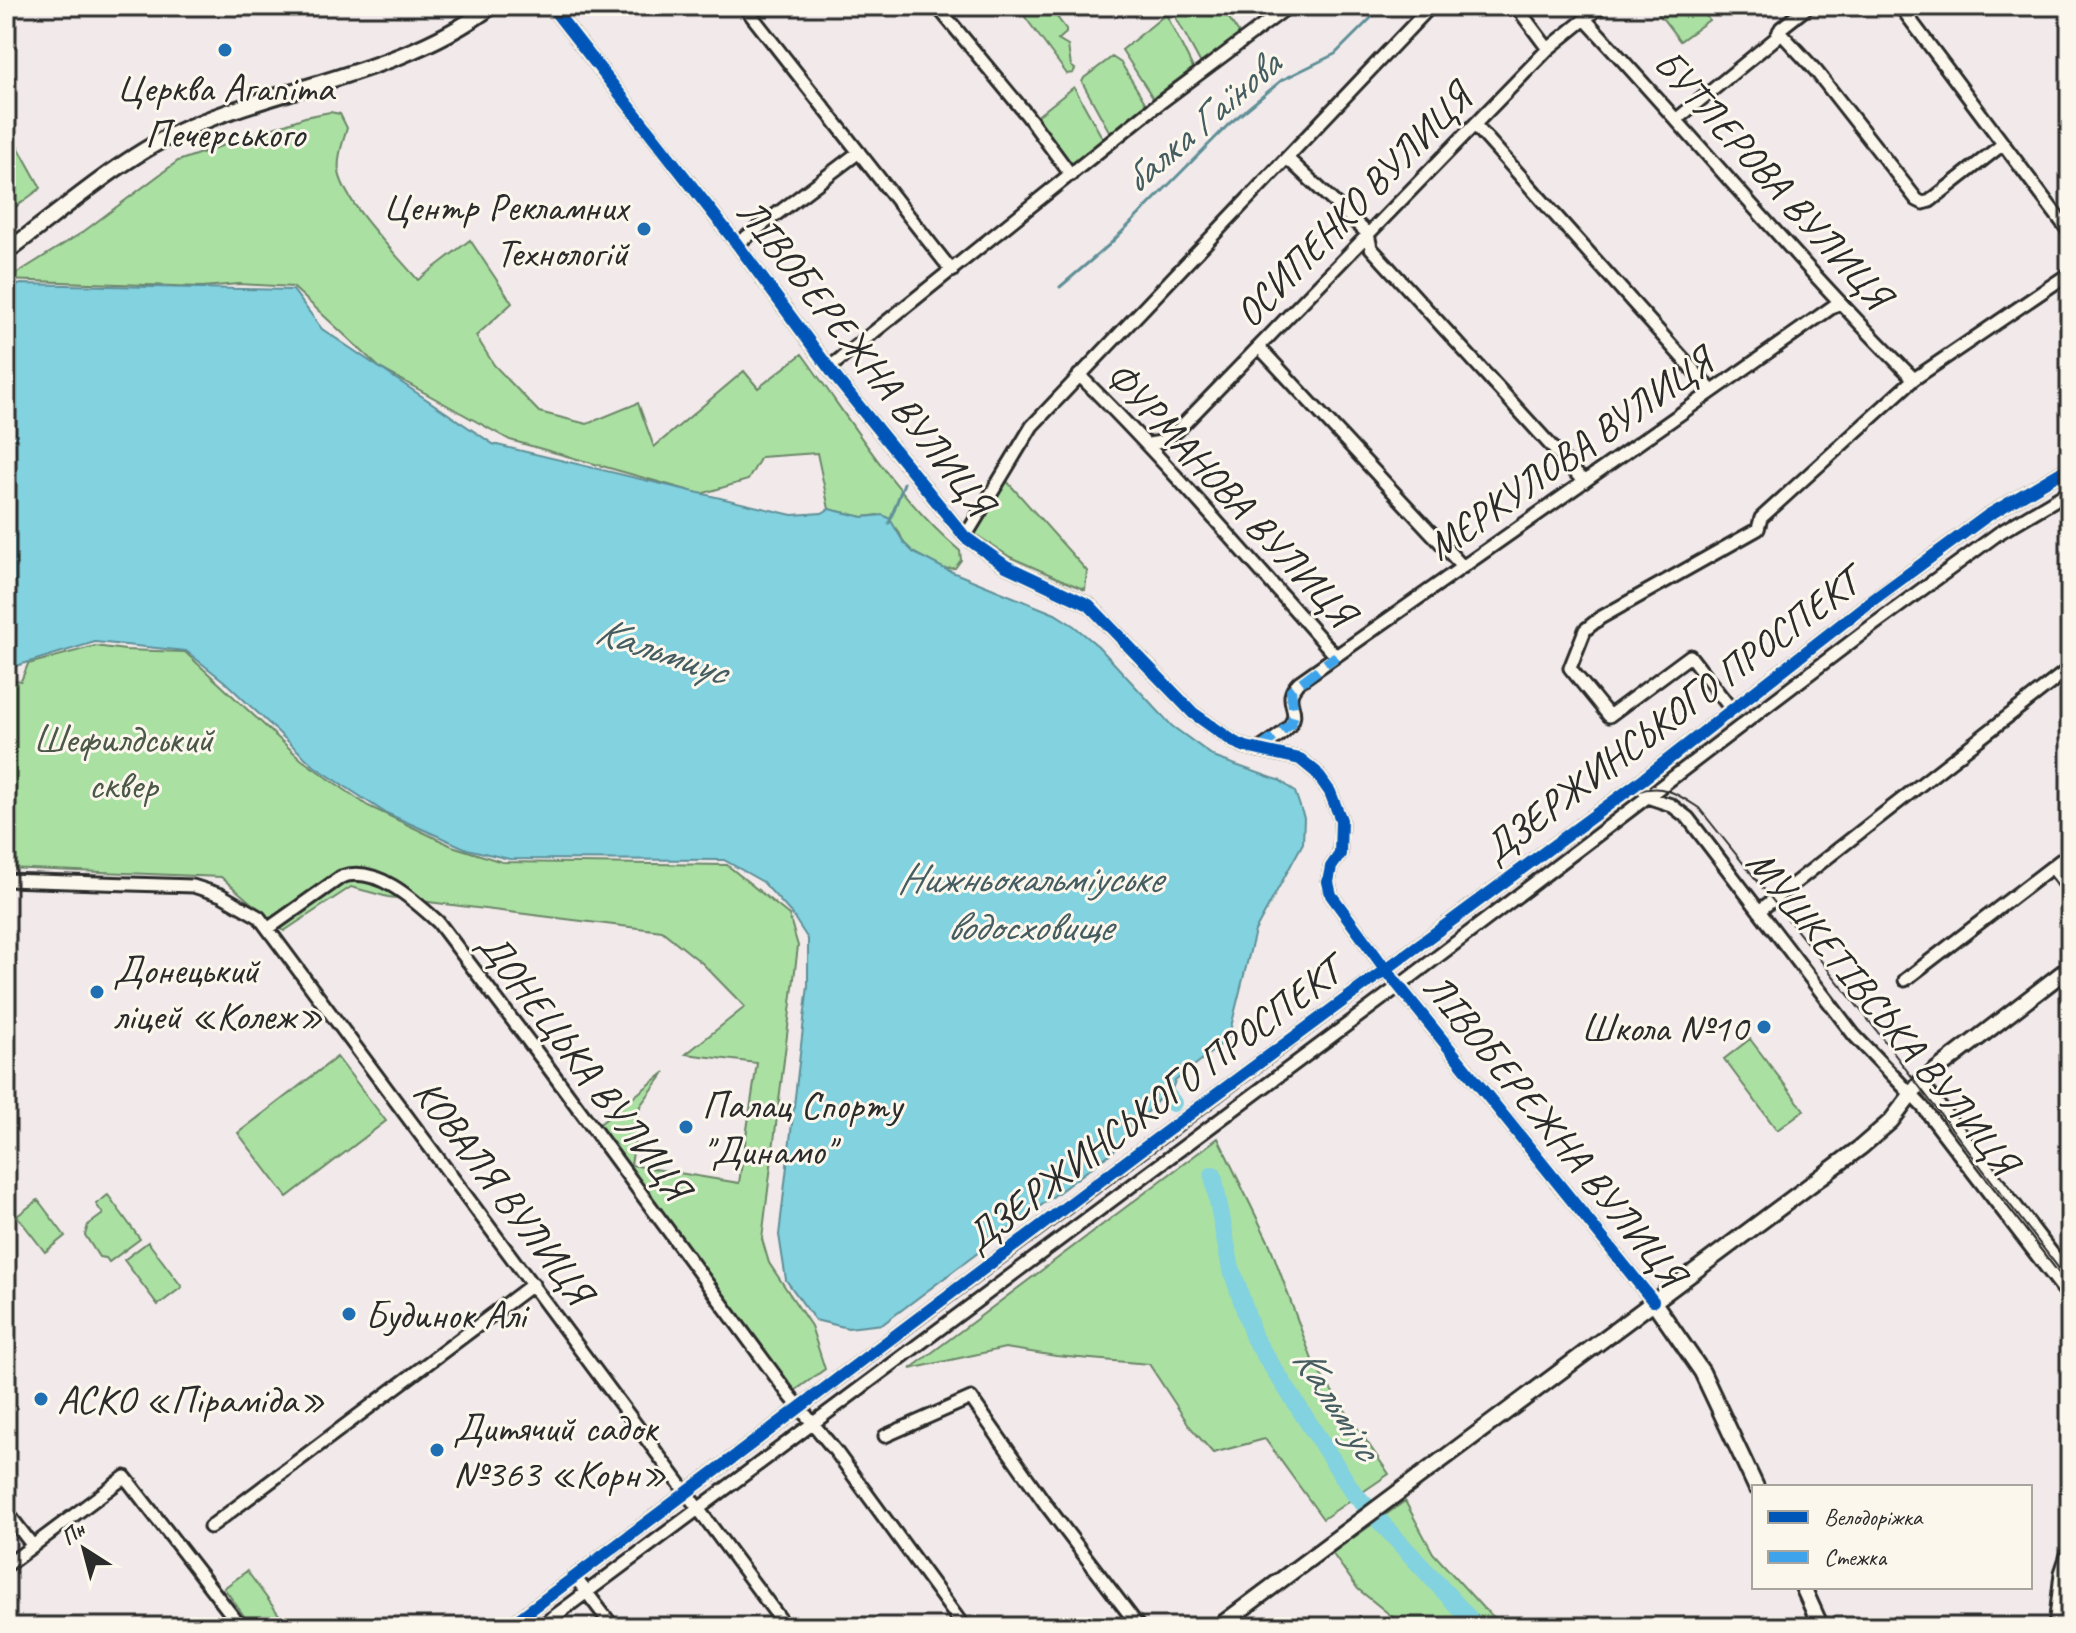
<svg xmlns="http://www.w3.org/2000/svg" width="2076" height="1633" viewBox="0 0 2076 1633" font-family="Caveat,sans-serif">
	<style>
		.green { fill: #abe0a3; stroke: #6b8667; stroke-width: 2 }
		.water { fill: #82d2df; stroke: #5f8f97; stroke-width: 2 }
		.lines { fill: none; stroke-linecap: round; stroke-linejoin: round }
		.stream { stroke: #5f8f97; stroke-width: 3 }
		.river { stroke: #82d2df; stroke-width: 18 }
		.minor-casing { stroke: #2b2b2b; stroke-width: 17 }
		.major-casing { stroke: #2b2b2b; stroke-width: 20 }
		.minor { stroke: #fbf7ec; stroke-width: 11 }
		.major { stroke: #fbf7ec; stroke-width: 14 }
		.tram { stroke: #2b2b2b; stroke-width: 2 }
		.quiet { stroke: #3ea3eb; stroke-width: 10; stroke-dasharray: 20 10; stroke-linecap: butt }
		.cycleway-casing { stroke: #fbf7ec; stroke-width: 17 }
		.cycleway { stroke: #0057b8; stroke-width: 12 }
		.poi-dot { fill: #1f6fb2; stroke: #fbf7ec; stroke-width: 3 }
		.labels { text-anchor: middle; stroke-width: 6; stroke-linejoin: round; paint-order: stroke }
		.poi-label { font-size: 40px; fill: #2b2b2b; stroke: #fbf7ec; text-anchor: start }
		.street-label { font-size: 40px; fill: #2b2b2b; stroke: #fbf7ec }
		.park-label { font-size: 40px; fill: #4b5849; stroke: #fbf7ec }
		.water-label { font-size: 42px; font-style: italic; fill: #455d61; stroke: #fbf7ec }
	</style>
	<rect width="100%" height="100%" fill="#f2eaea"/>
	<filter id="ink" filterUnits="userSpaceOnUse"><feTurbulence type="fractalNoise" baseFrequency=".0125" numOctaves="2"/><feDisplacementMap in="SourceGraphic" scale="16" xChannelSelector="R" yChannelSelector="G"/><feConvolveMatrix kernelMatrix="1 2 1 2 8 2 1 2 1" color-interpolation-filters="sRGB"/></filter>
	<g filter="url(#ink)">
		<path class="green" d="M1017,6H1055L1054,13L1066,29V33L1058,40L1068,46L1071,66L1075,69L1073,73L1067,74Z
			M1177,6H1221L1240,35L1204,62H1200L1174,14Z
			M1653,6H1698L1709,20L1680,41Z
			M1166,14L1193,68L1153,98L1122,50Z
			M1112,57L1121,63L1146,104L1110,133L1082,82L1084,78Z
			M1074,87L1104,141L1071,166L1035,118Z
			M330,112L340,114L347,128C343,142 337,157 339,172C345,204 396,254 418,280L470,240L512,303L476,336L494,365L539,412L587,424L638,403L654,447L744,371L758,388L802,354C851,421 896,497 960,551L961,560L955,568L944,569L914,553L904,543L898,530L878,515L863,517L829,509L817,453L761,457L748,480L701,494L510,440L380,368L293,287L239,284L202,287L6,280L83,232L178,161L305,117Z
			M6,125L41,188L6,214Z
			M1004,478L1087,571L1085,590L1010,557L972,532Z
			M95,646L125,650L185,652L302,760L368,806L452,846L502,862L727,865L789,915L798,946L762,1239L769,1263L811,1326L825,1369L793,1392L596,1127L665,1072L640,1106L631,1165L739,1183L757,1063L686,1054L745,1007L702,963L662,931L388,897L351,887L284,931L221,877L6,868V679L21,681L28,664Z
			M1750,1039L1804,1110L1777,1130L1724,1059Z
			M337,1057L386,1121L287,1197L238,1133Z
			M1218,1138L1270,1245L1314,1365L1389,1474L1323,1519L1265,1439L1213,1453L1191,1428L1149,1364L1056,1356L1005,1348L910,1369Z
			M108,1195L140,1239L109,1262L106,1258L99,1257L85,1235L88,1225L103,1214L96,1204Z
			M38,1200L65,1236L45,1252L17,1216Z
			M148,1242L182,1287L158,1305L124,1260Z
			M1405,1501L1433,1553L1483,1608L1506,1627H1405L1358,1589L1332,1553Z
			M247,1571L288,1627H252L224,1588Z"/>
		<path class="water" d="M21,284L293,290L322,329L493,444L792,515L822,513L829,509L863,517L883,515L890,519L904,543L914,553L945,569L1055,614L1074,626L1098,646L1172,726L1216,758L1281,781L1295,792L1304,818L1303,843L1255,931L1228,1039L1175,1081L1169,1097L1158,1100L1115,1150L883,1324L848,1328L815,1320L786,1280L779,1235L808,985V939L791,913L763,882L724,860L509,859L467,849L384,812L314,766L225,682L186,651L95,642L6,669V289Z"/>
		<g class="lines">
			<path class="stream" d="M1060,287L1109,245L1229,124L1282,80L1335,54L1383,6
				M889,523L904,483"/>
			<path class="river" d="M1155,1080L1173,1103
				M1213,1175L1230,1264L1254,1338L1353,1492L1477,1627"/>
			<defs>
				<path id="minor" d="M551,6L737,244L837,379L965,537L1006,566L1089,605L1193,713L1234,742L1246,747L1300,759L1316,772L1330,792L1341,820L1340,854L1331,867L1328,882L1331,895L1386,970L1653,1301
					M744,6L952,271
					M937,6L1027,115L1071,175
					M1516,6L1548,49
					M1900,6L2070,233
					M1585,19C1695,138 1799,264 1914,379
					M1779,31L1816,71L1917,200L1923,203L1930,201L2003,144
					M1677,119L1776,38L1781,28L1809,6
					M1475,125L1712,391
					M1288,159L1368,234L1371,248L1584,482
					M737,244L859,152
					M1259,347L1463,567
					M829,368L1153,108L1289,6
					M1079,375C1169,464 1251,561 1336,656
					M1149,444L1161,442L1177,431L1548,49L1601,6
					M965,537L1032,426L1431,6
					M1731,709L1690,656L1609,716L1570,668L1585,630L1600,618L1758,529L1761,518L1914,379L2070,273
					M1258,750C1268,743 1283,735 1290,725C1302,708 1280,701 1299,682L1838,303
					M1638,783L1650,798L1671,805L1688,818L1854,1035L1923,1107L2062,1288L2070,1287
					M2052,867L2070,890
					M6,880L193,886L221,895L259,917L786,1627
					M1759,911L2070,668
					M269,928L341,877C375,864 414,900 438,922L548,1067L787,1392L837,1453L964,1627
					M1905,980L2070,853
					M1921,1082L2070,1277
					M885,1436L971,1398L1047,1506L1139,1627
					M6,1511L33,1546
					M210,1527L533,1284
					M6,1566L125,1477L241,1627
					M575,1577L613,1627
					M508,1627L1140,1151L1638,783L1866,605L1987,516L2070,467
					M540,1627L1399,986L1872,626L1999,533L2070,491
					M2055,1627L2061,1573L2067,1555L2070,1554"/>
				<path id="major" d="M6,252C62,211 124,155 187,128C289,84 402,73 492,6
					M1653,1301L1702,1372L1756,1487
					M1803,1587L1821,1627
					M1218,1627L1861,1147L1891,1121L1921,1082L2070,967"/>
			</defs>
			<use href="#minor" class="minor-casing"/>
			<use href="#major" class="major-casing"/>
			<use href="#minor" class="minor"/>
			<use href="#major" class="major"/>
			<path class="tram" d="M1637,792C1662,782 1679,795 1699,808L1866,1017L2070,1283
				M518,1627L1390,975L1865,615L1991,522L2070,475
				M2062,1627L2066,1570L2070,1564"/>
			<path class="quiet" d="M1258,750L1291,724L1294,714L1291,690L1336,656"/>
			<defs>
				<path id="cycleway" d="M551,6L737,244L837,379L965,537L1006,566L1089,605L1193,713L1234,742L1246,747L1300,759L1316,772L1330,792L1341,820L1340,854L1331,867L1328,882L1331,895L1386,970L1653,1301
					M508,1627L1140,1151L1638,783L1866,605L1987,516L2070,467"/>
			</defs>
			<use href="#cycleway" class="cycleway-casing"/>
			<use href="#cycleway" class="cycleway"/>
		</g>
	</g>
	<g class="poi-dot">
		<circle cx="225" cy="50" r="8"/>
		<circle cx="644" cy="229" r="8"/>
		<circle cx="97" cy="992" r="8"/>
		<circle cx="1764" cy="1027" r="8"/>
		<circle cx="686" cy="1127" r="8"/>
		<circle cx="349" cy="1314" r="8"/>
		<circle cx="41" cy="1399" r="8"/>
		<circle cx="437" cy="1450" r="8"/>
	</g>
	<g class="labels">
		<g class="poi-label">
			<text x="225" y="101" text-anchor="middle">Церква Агапіта<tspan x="225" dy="46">Печерського</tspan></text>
			<text x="628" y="220" text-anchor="end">Центр Рекламних<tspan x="628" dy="46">Технологій</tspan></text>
			<text x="113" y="983">Донецький<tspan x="113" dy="46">ліцей «Колеж»</tspan></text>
			<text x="1748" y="1041" text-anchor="end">Школа №10</text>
			<text x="702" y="1118">Палац Спорту<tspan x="702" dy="46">"Динамо"</tspan></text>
			<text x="365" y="1328">Будинок Алі</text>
			<text x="57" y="1413">АСКО «Піраміда»</text>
			<text x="453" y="1441">Дитячий садок<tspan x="453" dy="46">№363 «Корн»</tspan></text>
		</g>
		<g class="street-label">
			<text transform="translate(1773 178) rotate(48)" y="14">БУТЛЕРОВА ВУЛИЦЯ</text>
			<text transform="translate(1352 205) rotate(-46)" y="14">ОСИПЕНКО ВУЛИЦЯ</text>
			<text transform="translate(866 356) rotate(52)" y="14">ЛІВОБЕРЕЖНА ВУЛИЦЯ</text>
			<text transform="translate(1569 453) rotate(-35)" y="14">МЄРКУЛОВА ВУЛИЦЯ</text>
			<text transform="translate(1231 493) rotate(47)" y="14">ФУРМАНОВА ВУЛИЦЯ</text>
			<text transform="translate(1670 715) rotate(-37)" y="14">ДЗЕРЖИНСЬКОГО ПРОСПЕКТ</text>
			<text transform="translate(1883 1011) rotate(51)" y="14">МУШКЕТІВСЬКА ВУЛИЦЯ</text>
			<text transform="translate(585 1065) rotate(53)" y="14">ДОНЕЦЬКА ВУЛИЦЯ</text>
			<text transform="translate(1152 1104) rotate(-37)" y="14">ДЗЕРЖИНСЬКОГО ПРОСПЕКТ</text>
			<text transform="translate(1555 1129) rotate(51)" y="14">ЛІВОБЕРЕЖНА ВУЛИЦЯ</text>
			<text transform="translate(504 1191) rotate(53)" y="14">КОВАЛЯ ВУЛИЦЯ</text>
		</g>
		<g class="park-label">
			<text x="123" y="752">Шефилдський<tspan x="123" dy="46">сквер</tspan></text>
		</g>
		<g class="water-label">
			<text transform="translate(1200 121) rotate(-41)" y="15">балка Гаїнова</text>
			<text transform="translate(662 649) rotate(19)" y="15">Кальмиус</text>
			<text x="1029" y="892">Нижньокальміуське<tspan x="1029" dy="48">водосховище</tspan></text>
			<text transform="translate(1338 1402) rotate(57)" y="15">Кальміус</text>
		</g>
	</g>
	<rect width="2076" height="1633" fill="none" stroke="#fbf7ec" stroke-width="32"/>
	<rect x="16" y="16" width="2044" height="1601" fill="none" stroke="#2b2b2b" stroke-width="3" filter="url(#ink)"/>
	<rect x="1752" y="1485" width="280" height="104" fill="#fbf7ec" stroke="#a8a59f" stroke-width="2"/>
	<rect x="1768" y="1511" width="40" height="12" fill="#0057b8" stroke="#a8a59f" stroke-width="2"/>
	<text x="1824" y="1525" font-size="24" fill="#2b2b2b">Велодоріжка</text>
	<rect x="1768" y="1551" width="40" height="12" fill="#3ea3eb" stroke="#a8a59f" stroke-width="2"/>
	<text x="1824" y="1565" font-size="24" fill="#2b2b2b">Стежка</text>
	<g transform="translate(84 1549) rotate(324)" stroke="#fbf7ec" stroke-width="6" paint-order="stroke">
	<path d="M0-6L14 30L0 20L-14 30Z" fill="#2b2b2b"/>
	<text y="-12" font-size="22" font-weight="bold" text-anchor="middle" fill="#2b2b2b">Пн</text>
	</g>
</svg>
